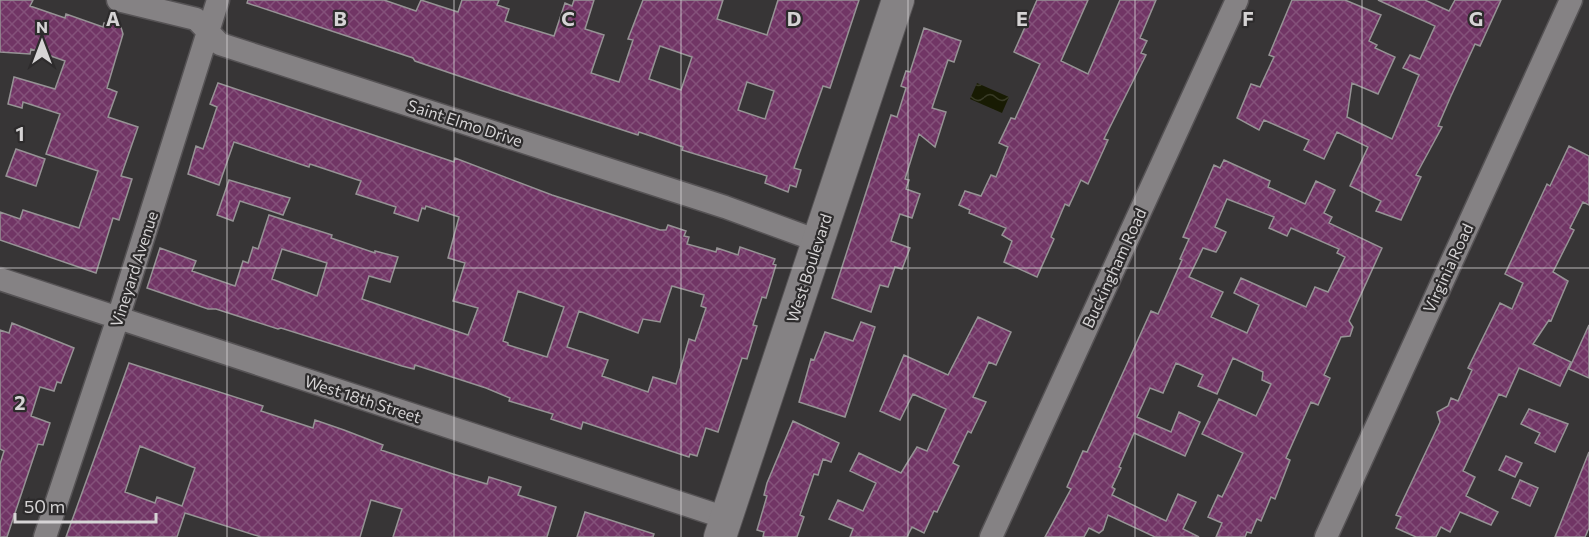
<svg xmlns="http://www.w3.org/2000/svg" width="1589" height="537" viewBox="0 0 1589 537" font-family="Commissioner,sans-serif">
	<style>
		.water { fill: url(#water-waves) }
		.building { fill: url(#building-cross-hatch); stroke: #969395; stroke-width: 1.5; fill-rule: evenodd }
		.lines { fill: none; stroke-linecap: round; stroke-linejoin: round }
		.street-casing { stroke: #565355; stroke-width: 25 }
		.secondary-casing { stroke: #565355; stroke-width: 34 }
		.street { stroke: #858284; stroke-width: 22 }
		.secondary { stroke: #858284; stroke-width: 32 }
		.grid { fill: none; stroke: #d6d4d5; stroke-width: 1.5; stroke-opacity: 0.55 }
		.labels { text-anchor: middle; stroke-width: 4.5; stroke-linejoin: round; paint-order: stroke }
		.street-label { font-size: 16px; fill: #d6d4d5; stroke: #2d2b2c }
		.grid-label { font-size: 20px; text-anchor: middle; font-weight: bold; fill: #d6d4d5; stroke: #2d2b2c; stroke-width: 4.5; stroke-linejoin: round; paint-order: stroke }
	</style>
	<defs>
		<pattern id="water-waves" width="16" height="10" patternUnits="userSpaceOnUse" patternTransform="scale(1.5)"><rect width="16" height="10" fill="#181b03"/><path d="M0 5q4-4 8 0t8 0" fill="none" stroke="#393b27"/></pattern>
		<pattern id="building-cross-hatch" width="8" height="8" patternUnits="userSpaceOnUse" patternTransform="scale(1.5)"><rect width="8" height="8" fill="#713565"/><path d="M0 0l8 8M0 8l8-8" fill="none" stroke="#84517a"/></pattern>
	</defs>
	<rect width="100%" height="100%" fill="#373536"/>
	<path class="water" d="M977,83L1009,97L1002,113L970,99Z"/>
	<path class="building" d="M0,0H33L30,6L65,18L66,14L103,27L104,23L120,24L123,34L107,88L117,92L108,117L138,127L121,176L132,179L119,220L113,218L96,273L0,240V212L20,219L23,210L79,228L98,171L46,154L60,114L23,102L22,108L8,104L14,77L55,89L65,61L31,49L30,54L0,52Z
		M248,0H384L416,11L421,0L458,12L462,0H499L497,5L509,9L505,21L554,36L565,3L572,6L574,0H594L585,29L604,35L591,73L619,82L633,40L628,39L643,0H723L717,19L767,35L778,0H859L830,88L823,86L805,137L794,168L801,170L796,187L790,185L788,192L765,183L767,176L682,150L683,147L639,132L638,135L500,90L415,61L413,58L247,3ZM660,46L692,57L681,90L649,79ZM747,82L774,91L765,119L738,110Z
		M1037,0H1088L1061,61L1088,74L1120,0H1156L1140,38L1147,41L1141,53L1146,55L1104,139L1108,140L1088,184L1081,180L1069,206L1065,204L1051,237L1054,239L1037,277L1004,262L1012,241L1002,235L1006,228L969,213L970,210L959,205L965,191L981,196L991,175L996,177L1008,147L999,143L1011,118L1015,119L1040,64L1014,52Z
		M1292,0H1345L1381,15L1369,41L1377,45L1375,48L1395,57L1378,94L1352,83L1347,117L1392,139L1419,75L1403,68L1410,55L1420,59L1435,26L1378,0H1425L1449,11L1455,0H1501L1480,46L1475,44L1451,96L1438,126L1442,127L1416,175L1421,177L1401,220L1376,211L1381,201L1350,186L1368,147L1337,132L1324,159L1304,150L1309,140L1264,120L1259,130L1237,118L1251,84L1260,87L1274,57L1269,55Z
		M924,28L961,41L954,62L948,60L932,108L946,112L935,147L919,134L905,179L909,180L906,189L920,194L912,218L900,214L891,241L910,248L902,269L895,267L888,287L880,285L871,312L832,298L891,115L897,117L906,88L901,86L906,71L910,72Z
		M218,83L454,162L455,158L552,195L660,230H666L668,225L686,231L684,236L689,237L687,244L716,252L717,248L738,255L740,247L775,259L773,264L776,265L766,298L762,297L753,325L757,326L747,359L742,358L718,432L706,428L697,456L690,454L689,457L583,422L581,429L551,419L553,414L509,401L510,398L486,388L415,365L414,369L402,366L281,328L278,329L216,309H208L147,288L160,248L196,261L192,271L235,286L243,261L248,263L253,247L258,249L269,215L332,235L331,238L375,253V251L398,257L390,282L369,276L362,299L468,335L478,308L453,301L465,263L448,258L459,217L426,206L425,209L422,208L418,221L394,213L396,207L356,194L361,181L310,164L309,167L234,142L219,185L188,174L196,146L203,149L217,107L210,104ZM282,249L327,263L317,296L272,279ZM672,286L704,295L701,306L706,308L695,341L689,339L676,384L653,377L648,392L602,376L608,360L567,347L579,311L638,333L643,319L660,322ZM518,291L564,307L547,357L508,345V343L503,341Z
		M1569,146L1589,156V205L1583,202L1570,228L1574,230L1553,272L1568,281L1551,321L1549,320L1533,344L1571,362L1560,386L1519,368L1506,397L1499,394L1463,471L1475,477L1466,496L1498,512L1491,525L1460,512L1450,532L1441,527L1436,537H1416L1396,528L1401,517L1396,515L1440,422L1437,412L1448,406L1451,398L1458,401L1472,370L1468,368L1500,303L1512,309L1523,283L1505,274L1547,184L1550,186Z
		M16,149L45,159L36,186L6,176Z
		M1224,160L1270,181L1268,187L1305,204L1316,181L1335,190L1324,213L1332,217L1329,223L1382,248L1349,321L1353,327L1350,336L1341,337L1324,375L1330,378L1318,405L1311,402L1286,458L1290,460L1275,499L1271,497L1261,521L1257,519L1251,533L1247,532L1245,537H1216L1222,523L1208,517L1218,495L1222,497L1243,453L1202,434L1219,399L1256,416L1271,384L1262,380L1263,372L1233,358L1217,394L1198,386L1203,375L1176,363L1163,393L1150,388L1137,417L1171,432L1179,412L1200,422L1185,456L1134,433L1119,467L1121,468L1112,487L1115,489L1112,495L1166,521L1178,494L1196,502L1183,529L1199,537H1155L1108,515L1103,530L1099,533L1089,528L1084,537H1045L1071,489L1067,487L1083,451L1087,452L1151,311L1158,314L1182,260L1180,259L1189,239L1183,237L1214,165L1220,168ZM1227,199L1274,217L1269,228L1287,236L1291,228L1339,249L1337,253L1345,257L1328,292L1315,287L1306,307L1241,278L1234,293L1259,305L1247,333L1211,317L1223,292L1189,277L1203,248L1216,252L1219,247L1226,232L1215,227Z
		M229,180L290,198L283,215L240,201L233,221L217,215Z
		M978,317L1011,332L996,365L989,362L973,397L986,402L971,433L968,431L953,463L959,466L937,512L934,511L924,533L912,527L907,537H850L853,529L829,519L838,500L863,511L876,483L850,471L859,453L901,473L917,447L927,451L946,409L913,394L900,420L880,411L904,355L948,375Z
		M861,322L875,327L845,417L799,402L811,359L814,360L825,332L853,341Z
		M12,323L74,348L61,383L57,382L54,391L40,387L31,416L50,423L43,445L38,444L7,537H0V464L4,451L0,449V330L9,333Z
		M1589,325V378L1569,369Z
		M129,363L263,406L261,411L313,428L315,420L344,430L383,445L381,450L453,474L487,484L489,477L521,487L518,495L556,507L547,537H393L402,509L371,500L360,537H261L185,513L177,537H66ZM140,446L195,468L182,506L157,497L155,503L125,492Z
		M1529,409L1568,424L1555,452L1535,443L1540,433L1521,424Z
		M793,421L839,443L831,462L823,459L818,475L814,474L800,515L804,517L797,537H763L764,532L757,530L767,496L764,495L767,483Z
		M1589,452V528L1585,537H1555Z
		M1506,456L1522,463L1515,477L1499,470Z
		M1520,480L1538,488L1530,506L1512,498Z
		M585,512L654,534L653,537H577Z"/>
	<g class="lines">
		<defs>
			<path id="street" d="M118,0L196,19L220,44L725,207L818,241
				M0,279L726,518
				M45,537L118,318L218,0
				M991,537L1237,0
				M1326,537L1571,0"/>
			<path id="secondary" d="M720,537L898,0"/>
		</defs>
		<use href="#street" class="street-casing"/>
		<use href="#secondary" class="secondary-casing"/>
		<use href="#street" class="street"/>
		<use href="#secondary" class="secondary"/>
	</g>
	<path class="grid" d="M227,0V537M454,0V537M681,0V537M908,0V537M1135,0V537M1362,0V537M0,268H1589"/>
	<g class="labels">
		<g class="street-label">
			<text transform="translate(465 123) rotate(18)" y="6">Saint Elmo Drive</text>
			<text transform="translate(809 268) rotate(-72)" y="6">West Boulevard</text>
			<text transform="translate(1114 268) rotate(-65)" y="6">Buckingham Road</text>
			<text transform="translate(1448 268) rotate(-65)" y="6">Virginia Road</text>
			<text transform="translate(134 269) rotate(-72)" y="6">Vineyard Avenue</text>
			<text transform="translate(363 399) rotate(18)" y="6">West 18th Street</text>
		</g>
	</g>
	<g class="grid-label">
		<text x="113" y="26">A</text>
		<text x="340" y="26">B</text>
		<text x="568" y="26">C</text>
		<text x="794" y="26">D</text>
		<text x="1022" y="26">E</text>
		<text x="1248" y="26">F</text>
		<text x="1476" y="26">G</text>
		<text x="20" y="141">1</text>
		<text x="20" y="410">2</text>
	</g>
	<g transform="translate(42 42)" stroke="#2d2b2c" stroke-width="4.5" paint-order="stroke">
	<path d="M0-4.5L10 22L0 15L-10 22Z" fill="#d6d4d5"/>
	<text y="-9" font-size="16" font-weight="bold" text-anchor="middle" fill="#d6d4d5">N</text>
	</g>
	<path d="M15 513v9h141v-9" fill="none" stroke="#d6d4d5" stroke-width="3"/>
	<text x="24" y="513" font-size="18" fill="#d6d4d5" stroke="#2d2b2c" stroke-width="4.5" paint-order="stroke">50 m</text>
</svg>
